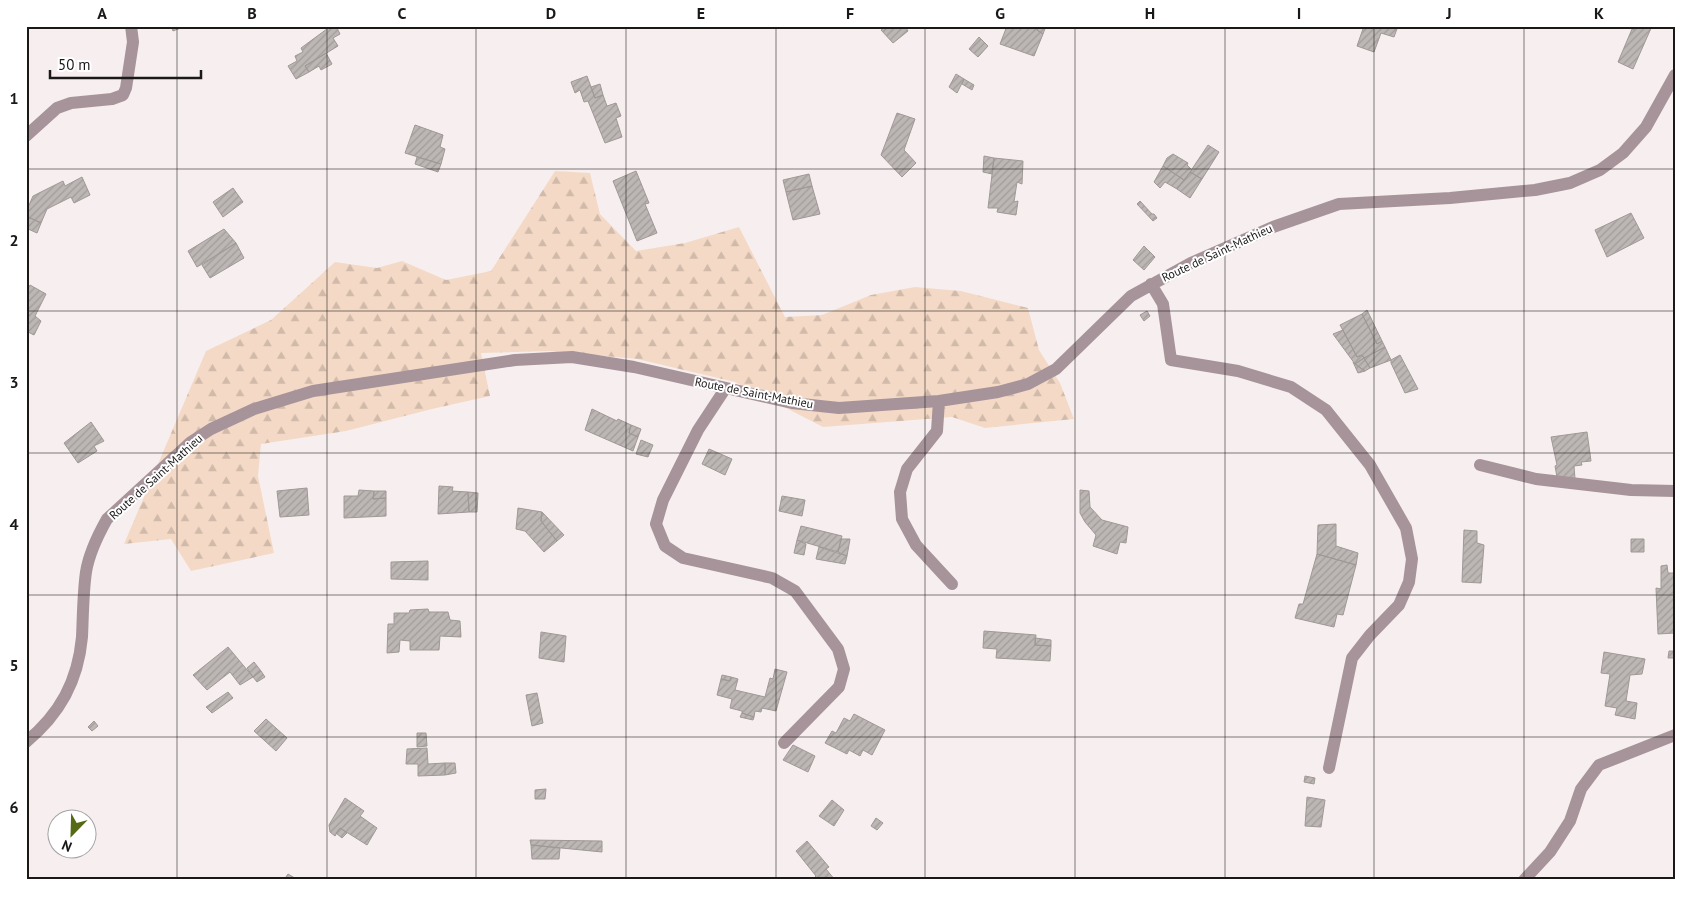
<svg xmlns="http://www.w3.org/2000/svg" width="1701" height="906" viewBox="0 0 1701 906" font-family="'PT Sans',sans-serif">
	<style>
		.forest { fill: url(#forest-firs) }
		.building { fill: url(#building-hatch); stroke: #9f9896 }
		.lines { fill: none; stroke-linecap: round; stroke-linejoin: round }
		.minor { stroke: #a7949a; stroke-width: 12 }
		.grid { fill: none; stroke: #1b1818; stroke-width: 1; stroke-opacity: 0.55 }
		.labels { text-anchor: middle; stroke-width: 4; stroke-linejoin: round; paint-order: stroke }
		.street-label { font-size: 12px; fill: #1b1818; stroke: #fff }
		.neatline { fill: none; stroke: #1b1818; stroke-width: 2 }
		.grid-label { font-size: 16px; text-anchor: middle; font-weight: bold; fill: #1b1818 }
	</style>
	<defs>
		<pattern id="forest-firs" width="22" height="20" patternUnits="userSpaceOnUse" patternTransform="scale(1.25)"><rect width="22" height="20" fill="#f4dac6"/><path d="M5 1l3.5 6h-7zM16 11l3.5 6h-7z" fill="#d1baa9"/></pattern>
		<pattern id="building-hatch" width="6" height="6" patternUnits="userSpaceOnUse" patternTransform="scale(1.25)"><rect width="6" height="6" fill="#bcb6b4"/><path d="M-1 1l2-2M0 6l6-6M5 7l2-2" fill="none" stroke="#a19c9a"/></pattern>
	</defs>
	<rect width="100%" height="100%" fill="#f7efef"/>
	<path class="forest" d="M555,171L590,173L600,214L636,251L685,243L739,227L785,317L822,315L871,295L915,287L961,291L1028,308L1039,350L1060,383L1074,419L985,428L952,417L823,427L735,382L637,359L549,351L481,353L490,396L432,409L346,431L261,444L258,476L274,553L191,571L171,539L124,544L206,351L271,320L335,262L377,268L402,261L446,280L491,271Z"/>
	<path class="building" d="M171,26H186L173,31Z
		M331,26H336L340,34L333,38L338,46L305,66L309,72L296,79L288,66L297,61L295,56L303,52L301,48Z
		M887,26H905L908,31L893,43L881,30Z
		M1007,26L1020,28L1021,26H1038L1037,30L1043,34L1034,56L1000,44Z
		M1038,26H1046L1043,34L1037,30Z
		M1364,26H1398L1394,37L1381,33L1374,52L1357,46Z
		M1637,26H1652L1633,69L1618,62L1632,29L1635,30Z
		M979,37L988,46L978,57L969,49Z
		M326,53L332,64L321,70L319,66L309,72L305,66Z
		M956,74L964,79L957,93L949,87Z
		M587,76L595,98L603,95L607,106L616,103L621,116L616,118L622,137L605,143L588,101L584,102L580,90L575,93L571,82Z
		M964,79L974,85L972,90L962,84Z
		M600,84L603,95L595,98L591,87Z
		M897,113L915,119L904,150L916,163L902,177L881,155Z
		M415,125L443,135L440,147L445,149L441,164L405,153Z
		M1208,145L1219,152L1202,179L1190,172Z
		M1173,154L1188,163L1187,165L1192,170L1184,180L1163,166L1167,158Z
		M984,156L994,158L992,174L983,172Z
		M417,157L441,164L438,172L415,164Z
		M994,158L1023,161L1022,184L1017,182L1014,202L1018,201L1016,215L997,212L998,208H988Z
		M1163,166L1184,180L1177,189L1165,182L1160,188L1154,182Z
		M636,171L649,203L645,204L657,233L637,241L613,181Z
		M1190,172L1202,179L1190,198L1177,189Z
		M809,174L812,186L786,192L783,180Z
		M82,177L90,195L74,203L71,197L47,209L41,223L26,216V212L33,196L63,181L65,186Z
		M812,186L820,214L793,220L786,192Z
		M233,188L243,202L223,217L213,202Z
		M1140,201L1152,214H1154L1157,218L1153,221L1137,204Z
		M1631,213L1644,238L1607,257L1595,230Z
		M26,216L41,223L37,233L26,228Z
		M224,229L236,243L197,267L188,251Z
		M236,243L244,258L210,278L202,265Z
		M1144,246L1155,257L1144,270L1133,260Z
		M30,285L46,294L35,316L41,321L34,335L26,331V292Z
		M1367,310L1382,341L1377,344L1362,314Z
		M1147,311L1150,316L1144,321L1140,315Z
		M1362,314L1377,344L1382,341L1385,347L1364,358L1362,355L1357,357L1340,325Z
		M1343,330L1357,357L1362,355L1364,358L1355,364L1333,334Z
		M1385,347L1391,360L1370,368L1364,358Z
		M1400,355L1418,389L1405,393L1391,363V360Z
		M1364,358L1370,368L1365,371L1355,364Z
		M1353,362L1355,364L1365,371L1358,373Z
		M592,409L617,421L618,419L631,425L629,433L638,437L633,451L585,430Z
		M91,422L104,441L94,446L97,451L78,463L64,443Z
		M631,425L641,429L638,437L629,433Z
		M1587,432L1591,461L1581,462L1582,465L1574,466L1575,479L1557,477L1555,466L1557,465L1551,437Z
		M641,440L653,445L648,457L636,454Z
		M709,449L732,459L725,475L702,464Z
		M439,486L453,487L452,491L468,492L469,512L438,514Z
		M307,488L309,515L280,517L277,491Z
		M359,490L374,491L373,499L386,498V516L344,518V496H358Z
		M1080,490L1089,491L1090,507L1102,520L1128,527L1126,543L1120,542L1117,554L1093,546L1096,535L1085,522L1080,513Z
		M374,491H386V498L373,499Z
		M468,492L478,493L477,512H469Z
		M782,496L805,500L802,516L779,511Z
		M518,508L542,512L541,521L557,541L544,552L525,531L516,529Z
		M542,512L564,535L557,541L541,521Z
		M1336,524V546L1358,553L1356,565L1317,554L1318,525Z
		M801,526L842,536L838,552L797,540Z
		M1464,530L1477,531V543L1484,545L1481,583L1462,582Z
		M841,539H850L847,556L838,552Z
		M1631,539H1644V552H1631Z
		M797,540L806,544L804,555L794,553Z
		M819,547L847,556L845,564L816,559Z
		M1317,554L1356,565L1343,615L1337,614L1334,627L1295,618L1299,604H1303Z
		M428,561V580L391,579V562Z
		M1667,565L1668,573H1675V633L1658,634L1656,588L1661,589V566Z
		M428,609L429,612H448L450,620L460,621L461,637L440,636L439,650H410V641L400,640L399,652L387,653L388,624H394V613H409L410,610Z
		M984,631L1036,635L1035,645L1051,646L1050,661L996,658L997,649L983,648Z
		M541,632L566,636L564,662L539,658Z
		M1035,638L1051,640V646L1035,645Z
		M228,647L253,677L240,685L230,672L207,690L193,675Z
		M1669,651H1675V658H1668Z
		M1604,652L1645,659L1642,674L1630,675L1626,701L1637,703L1635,719L1615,715L1617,708L1605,706L1610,674L1601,673Z
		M254,662L261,671L253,677L247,668Z
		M775,669L787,672L776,711L762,708L761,712L755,711L754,717L742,713V711L730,708L732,699L717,695L721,679L730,681L731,677L738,679L735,690L765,697L770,678L773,679Z
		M261,671L265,677L257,682L253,677Z
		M722,675L731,677L730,681L721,679Z
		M228,692L233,698L212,713L206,707Z
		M537,693L543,723L532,726L526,695Z
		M742,713L754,717L753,720L740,717Z
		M854,714L885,730L872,755L863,750L860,756L849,750L847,754L825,743L832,731L836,733L844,718L850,721Z
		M266,719L287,738L276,751L254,731Z
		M94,721L98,726L92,731L88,727Z
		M417,733H426L427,746L417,747Z
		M793,745L815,756L808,772L783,760Z
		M427,748L428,764L445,763V775L418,776V764H406L407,749Z
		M445,763H455L456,773L445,775Z
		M1305,776L1315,778L1314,784L1304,782Z
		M546,789L545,799H535V790Z
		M1307,797L1325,800L1321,827L1305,826Z
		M345,798L364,811L360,816L377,828L367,845L340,828L335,836L330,832L329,825Z
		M832,800L844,810L834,826L819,816Z
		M876,818L883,823L877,830L871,826Z
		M340,828L347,833L342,838L336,833Z
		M530,840L602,841V852L531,845Z
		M807,841L829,867L826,869L835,880H812L816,876L796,851Z
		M531,845L560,848L559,859H532Z
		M288,874L298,880H284Z"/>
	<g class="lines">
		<path class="minor" d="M26,136L57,108L71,103L112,99L123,95L126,88L133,42L131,26
			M1151,284L1163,304L1171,360L1238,371L1291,387L1326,410L1370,465L1406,528L1412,559L1409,582L1399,605L1370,635L1352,658L1329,768
			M725,389L698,430L663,500L656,524L665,546L683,558L772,578L795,591L838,649L844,669L839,687L784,743
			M939,401L937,431L907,469L900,492L902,519L916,545L952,584
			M1480,465L1536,479L1631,490L1675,491
			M26,742C60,714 78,681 82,637C83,615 83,593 86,572C89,553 98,535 107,519L191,442L211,429L254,409L313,391L515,360L572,357L634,367L792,403L839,408L939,401L998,392L1028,384L1056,369L1131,296L1191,263L1273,227L1339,204L1450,198L1535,190L1570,183L1600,170L1623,153L1646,127L1675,75
			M1524,880L1550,852L1570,821L1581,789L1599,765L1675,735"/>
	</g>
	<path class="grid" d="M177,26V880M327,26V880M476,26V880M626,26V880M776,26V880M925,26V880M1075,26V880M1225,26V880M1374,26V880M1524,26V880M26,169H1675M26,311H1675M26,453H1675M26,595H1675M26,737H1675"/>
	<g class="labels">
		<g class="street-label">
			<text transform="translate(1217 253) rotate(-25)" y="4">Route de Saint-Mathieu</text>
			<text transform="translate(754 393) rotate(11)" y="4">Route de Saint-Mathieu</text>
			<text transform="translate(156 477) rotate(-42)" y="4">Route de Saint-Mathieu</text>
		</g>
	</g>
	<rect width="1701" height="906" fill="none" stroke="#ffffff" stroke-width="55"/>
	<g transform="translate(72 834) rotate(203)"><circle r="24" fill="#ffffff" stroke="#a4a3a3"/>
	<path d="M0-4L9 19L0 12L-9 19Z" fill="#566915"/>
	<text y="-8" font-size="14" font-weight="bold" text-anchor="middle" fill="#1b1818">N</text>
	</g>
	<path d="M50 70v8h151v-8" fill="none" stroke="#1b1818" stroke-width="2.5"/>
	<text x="58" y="70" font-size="15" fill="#1b1818" stroke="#ffffff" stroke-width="4" paint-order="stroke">50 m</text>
	<rect x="28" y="28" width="1646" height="850" class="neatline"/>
	<g class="grid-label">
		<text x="102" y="19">A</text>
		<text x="252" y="19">B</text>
		<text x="402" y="19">C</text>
		<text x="551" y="19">D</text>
		<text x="701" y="19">E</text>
		<text x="850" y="19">F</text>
		<text x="1000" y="19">G</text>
		<text x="1150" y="19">H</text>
		<text x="1299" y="19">I</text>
		<text x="1449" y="19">J</text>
		<text x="1599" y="19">K</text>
		<text x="14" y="104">1</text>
		<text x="14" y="246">2</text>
		<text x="14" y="388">3</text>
		<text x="14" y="530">4</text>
		<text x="14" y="671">5</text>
		<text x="14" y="813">6</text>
	</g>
</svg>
